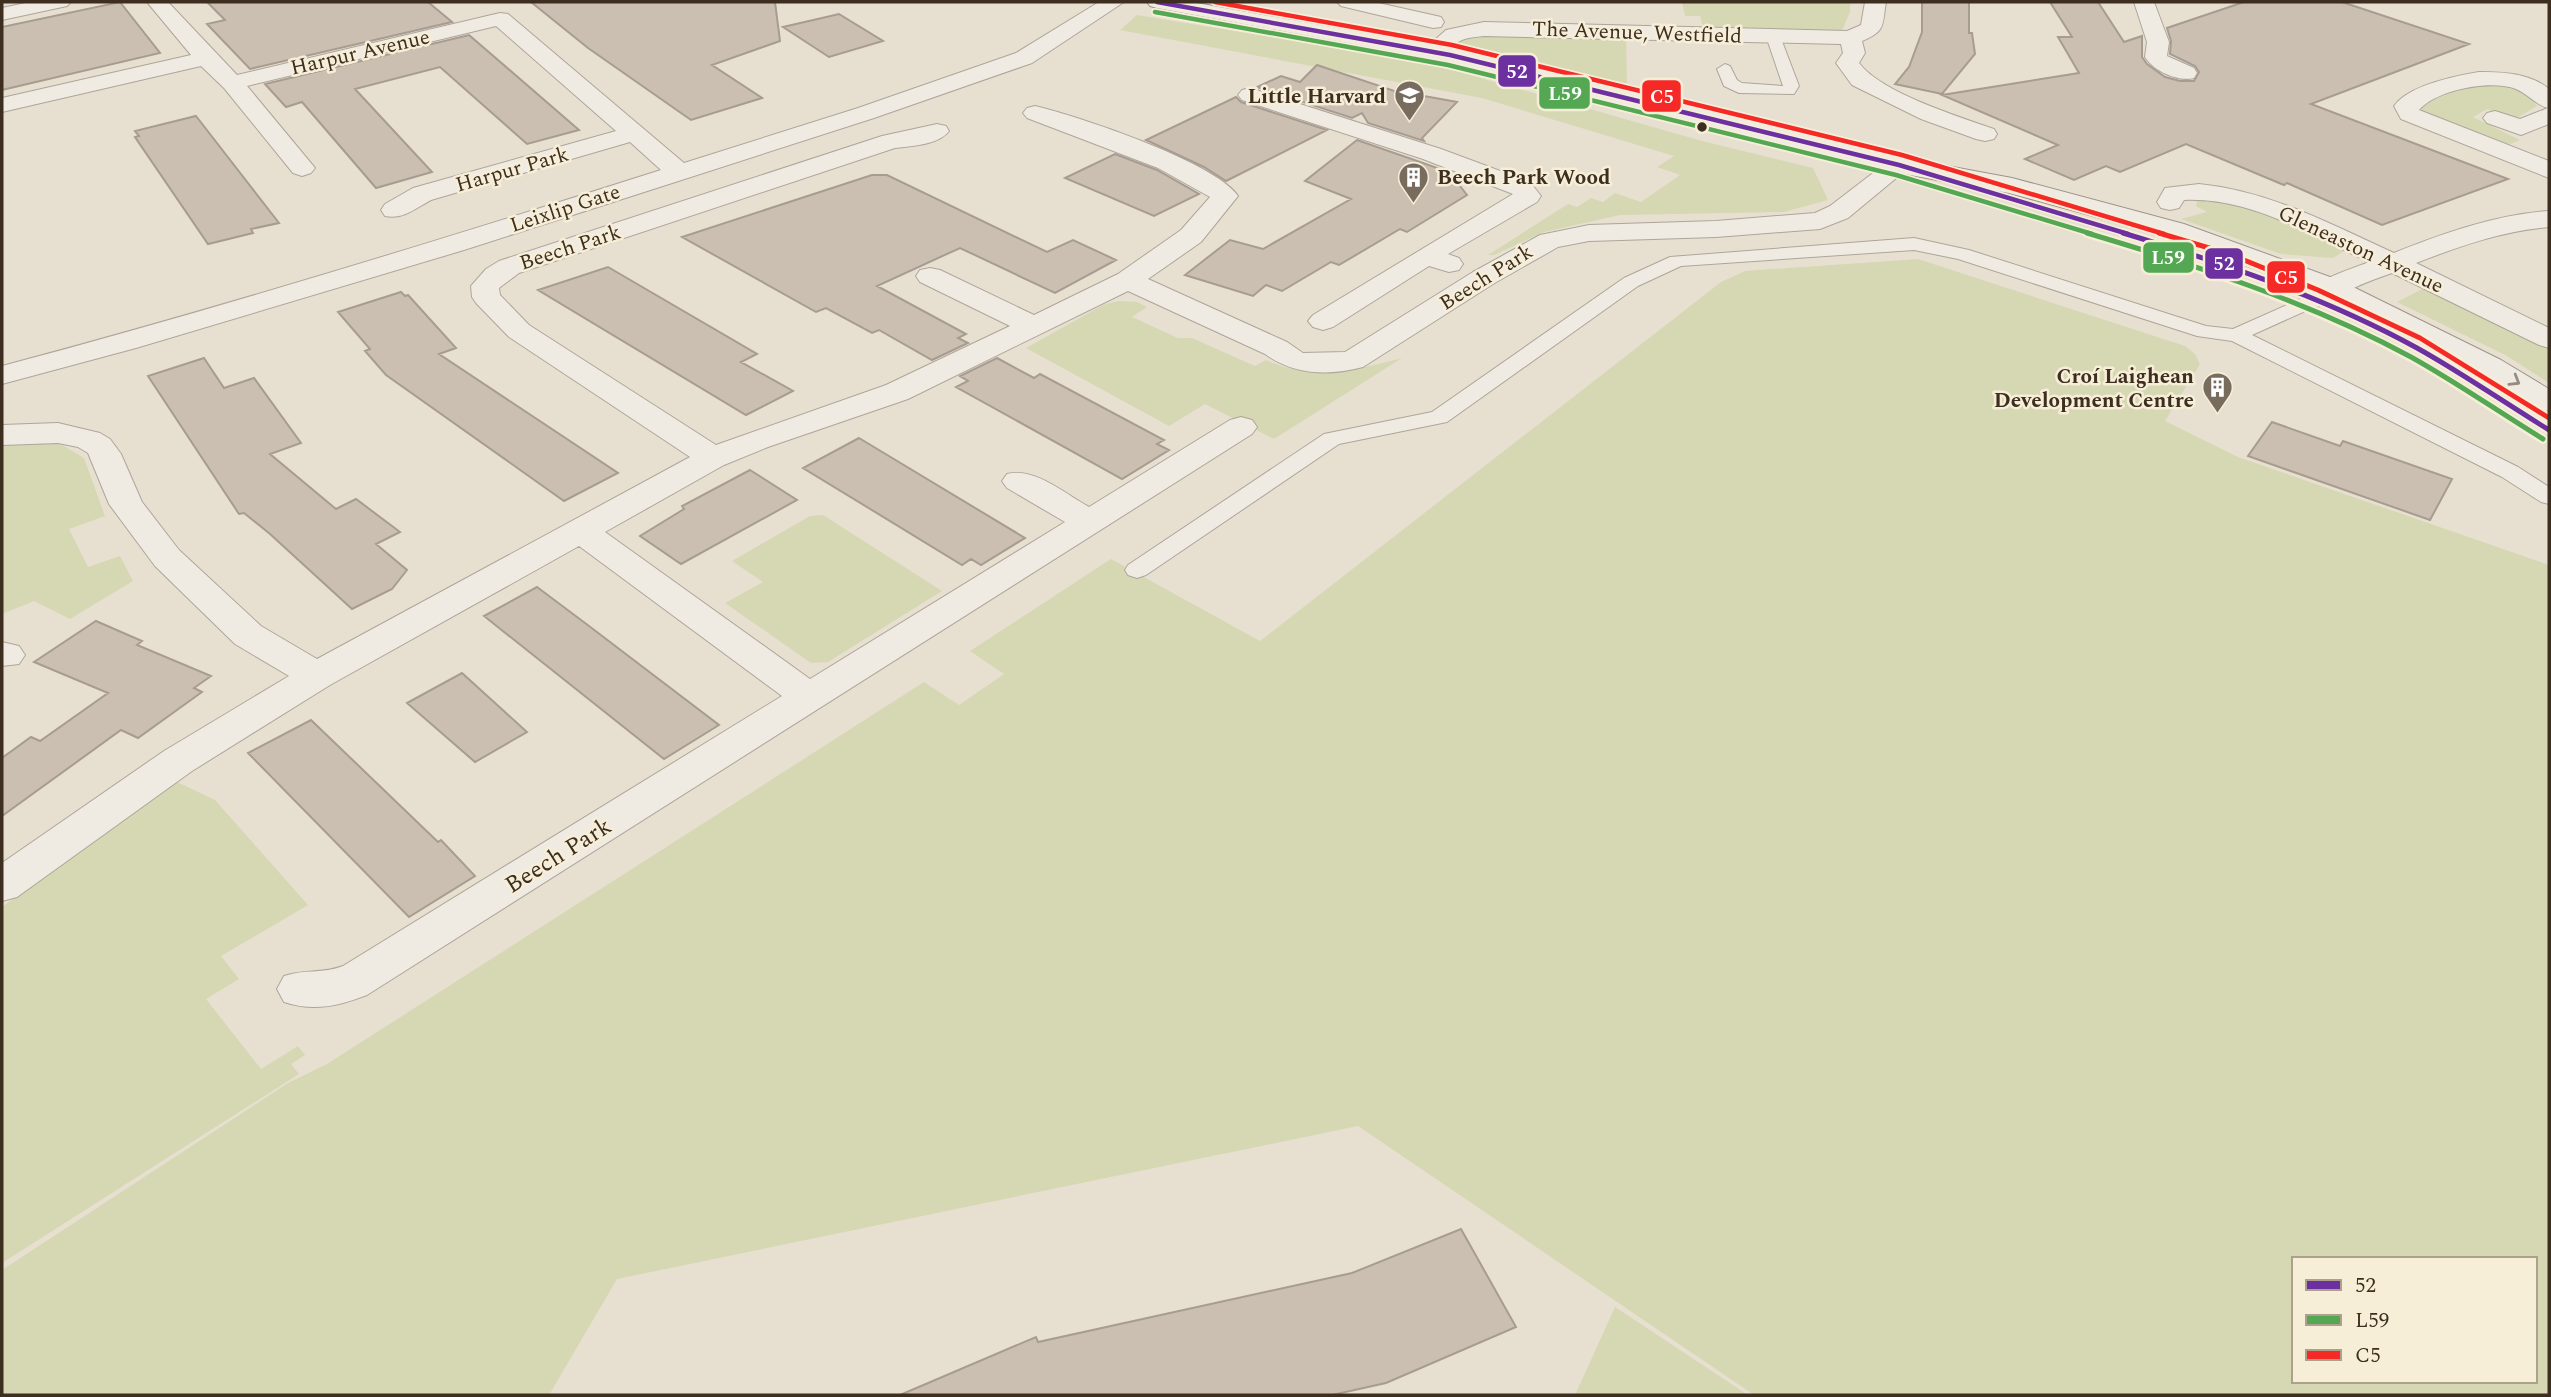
<svg xmlns="http://www.w3.org/2000/svg" width="2551" height="1397" viewBox="0 0 2551 1397" font-family="Spectral,serif">
	<style>
		.green { fill: #d6d7b3; fill-rule: evenodd }
		.building { fill: #cbbfb2; stroke: #a89c90; stroke-width: 2 }
		.lines { fill: none; stroke-linecap: round; stroke-linejoin: round }
		.lane-casing { stroke: #ada599; stroke-width: 2 }
		.street-casing { stroke: #ada599; stroke-width: 2 }
		.secondary-casing { stroke: #9c958a; stroke-width: 2 }
		.lane { fill: #efebe3; fill-rule: evenodd }
		.street { fill: #efebe3; fill-rule: evenodd }
		.secondary { fill: #efebe3; fill-rule: evenodd }
		.bus-1-far1-casing { stroke: #f7eed8; stroke-width: 8 }
		.bus-1-casing { stroke: #f7eed8; stroke-width: 10 }
		.bus-2-far1-casing { stroke: #f7eed8; stroke-width: 8 }
		.bus-2-casing { stroke: #f7eed8; stroke-width: 10 }
		.bus-3-far1-casing { stroke: #f7eed8; stroke-width: 8 }
		.bus-3-casing { stroke: #f7eed8; stroke-width: 10 }
		.bus-1-far1 { stroke: #6c30a1; stroke-width: 4.5 }
		.bus-1 { stroke: #6c30a1; stroke-width: 5 }
		.bus-2-far1 { stroke: #54a853; stroke-width: 4.5 }
		.bus-2 { stroke: #54a853; stroke-width: 5 }
		.bus-3-far1 { stroke: #f52a26; stroke-width: 4.5 }
		.bus-3 { stroke: #f52a26; stroke-width: 5 }
		.oneway { stroke: #968c82 }
		.bus-dot { fill: #3d2e20; stroke: #f7eed8; stroke-width: 2.5 }
		.labels { text-anchor: middle; stroke-width: 5; stroke-linejoin: round; paint-order: stroke }
		.far-street-label { font-size: 21px; fill: #3d2e20; stroke: #f7eed8 }
		.far-poi-label { font-size: 21px; font-weight: bold; fill: #3d2e20; stroke: #f7eed8; text-anchor: end }
		.street-label { font-size: 24px; fill: #3d2e20; stroke: #f7eed8 }
		.line-badge { stroke: #f7eed8; stroke-width: 2.5 }
		.badge-label { font-size: 19px; text-anchor: middle; font-weight: bold; fill: #fff }
	</style>
	<rect width="100%" height="100%" fill="#e7e0d1"/>
	<path class="green" d="M1682,2H1850V12L1842,31L1703,26L1700,16H1685Z
		M1137,15L1428,63L1702,141L1813,168L1828,200L1784,212L1620,215L1544,232L1494,255H1488L1568,204L1577,207L1591,198L1603,202L1615,193L1641,202L1680,175L1657,167L1674,156L1482,98L1120,30Z
		M1626,32L1627,87L1443,43L1454,35Z
		M2470,85C2493,85 2524,82 2537,106L2515,119L2487,109L2473,117L2520,140L2505,146L2423,113L2420,105Z
		M2198,199L2265,208L2347,249L2333,258L2281,254L2181,219L2207,212L2196,206Z
		M1918,259L2185,346L2195,354L2200,364L2165,421L2238,457L2549,565V1395H1754L1358,1126L617,1279L549,1395H2V1270L288,1083L327,1064L924,682L959,705L1004,674L970,651L1111,559L1260,641L1721,282L1745,271ZM2294,1259H2535V1381H2294Z
		M2428,286L2549,349V383L2507,356L2397,302Z
		M1118,301L1137,302L1147,307L1132,317L1178,338H1192L1255,366L1266,360C1312,381 1356,370 1402,358L1274,439L1205,404L1169,426L1026,348L1103,305Z
		M28,441L62,445L84,458L105,516L69,529L88,567L120,556L133,581L70,619L34,601L2,614V444Z
		M823,515L942,591L828,662L811,663L725,603L763,582L732,561L810,516Z
		M175,781L215,800L308,905L221,956L239,979L206,999L261,1069L298,1046L305,1055L291,1064L299,1074L2,1263V907Z
		M1615,1307L1748,1395H1575Z"/>
	<path class="building" d="M120,2L160,53L2,90V27Z
		M207,2H428L452,22L250,69L207,24L225,20Z
		M531,2H775L780,41L712,65L762,98L691,120L588,48Z
		M1922,2H1969V33H1972L1975,54L1942,94L1895,84L1909,67L1922,32Z
		M2050,2H2098L2124,42L2142,36V57L2147,64L2165,77L2180,81H2194L2199,72L2195,66L2170,54L2171,41L2167,28L2244,2H2342L2469,44L2311,104L2508,179L2382,225L2287,183L2284,185L2186,144L2120,172L2106,166L2074,180L2025,159L2058,145L1942,95L2079,73L2058,37H2072Z
		M839,14L883,41L829,57L783,27Z
		M469,35L579,130L527,144L440,67L355,89L432,172L376,188L302,102L286,107L265,84Z
		M1317,65L1409,96L1413,94L1457,102L1422,138L1424,141L1368,123L1362,113L1352,118L1257,87L1281,76L1300,82Z
		M1236,97L1241,102L1327,130L1226,181L1204,167L1146,140Z
		M196,116L279,223L251,229L253,233L208,244L135,137L139,136L135,131Z
		M1357,140L1449,172L1467,195L1407,232L1400,229L1339,265L1331,262L1282,291L1266,285L1253,296L1185,275L1230,240L1263,249L1351,199L1305,181Z
		M1115,154L1157,170L1199,194L1154,216L1065,178Z
		M872,175H887L1047,252L1073,240L1116,260L1055,293L960,248L877,286L966,334L958,338L968,343L932,360L879,330L872,333L826,308L816,312L682,237Z
		M608,267L757,354L741,362L793,391L746,415L538,290Z
		M401,292L405,296L408,295L456,348L439,354L618,473L564,501L386,375L365,351L370,349L338,312Z
		M204,358L224,388L254,378L301,443L270,454L336,509L356,499L400,532L376,544L407,570L392,589L352,609L270,534L244,513L239,514L148,376Z
		M997,358L1034,378L1040,374L1164,440L1157,444L1169,450L1122,479L956,387L968,381L960,376Z
		M2272,422L2340,446L2343,441L2452,479L2430,520L2248,456Z
		M859,438L1025,538L981,565L971,559L962,565L803,468Z
		M750,470L797,500L681,564L640,536L684,509L682,506Z
		M537,587L589,626L719,725L664,759L484,616Z
		M96,621L142,641L137,645L211,676L194,688L202,692L138,738L121,730L2,816V758L31,737L40,741L108,693L34,662Z
		M462,673L527,732L475,762L407,703Z
		M311,720L438,842L441,840L475,876L409,917L248,753Z
		M1461,1229L1516,1327L1386,1383L1332,1395H900L1036,1337L1038,1342L1352,1273Z"/>
	<g class="lines">
		<defs>
			<path id="lane" d="M1773,32L1780,36L1799,86L1794,94L1739,93L1724,86L1717,69L1725,64L1730,66L1737,80L1742,83L1783,86L1766,36Z
				M1914,238L1969,250L2206,326L2233,329L2307,296H2321L2324,300L2321,304L2252,335L2518,467L2549,487V504L2541,502L2502,477L2232,341L2197,336L1958,259L1914,250L1681,266L1638,286L1447,422L1339,444L1146,575L1137,578L1128,575L1125,570L1128,565L1324,434L1432,412L1624,278L1670,257Z"/>
			<path id="street" d="M30,2H71L67,6L2,20V8Z
				M147,2H168L237,75L500,13L508,14L684,163L858,108L1016,53L1099,2H1124L1032,63L874,118L464,250L136,348L2,384V366C224,307 443,239 661,170L630,142L431,200C416,208 403,220 385,216L381,210L385,204L413,188L616,131L496,26L247,86L315,168L311,173L302,176L293,173L224,88L201,66L2,112V98L191,55Z
				M1337,2H1374L1441,17L1444,22L1441,27L1433,28L1341,6Z
				M1865,2H1886C1882,26 1886,31 1862,41L1865,53L1859,63C1882,93 1957,116 1994,129L1997,134L1994,139L1985,141L1976,139L1921,119L1852,85L1836,63L1843,53L1841,44L1484,36C1477,37 1467,37 1460,41C1446,48 1442,61 1424,57L1421,52L1446,30L1484,22L1847,31L1861,25Z
				M2134,2H2154L2169,42L2167,56L2194,68L2197,73L2194,78C2177,82 2154,71 2145,57L2147,42Z
				M2479,72C2503,72 2530,73 2549,89V124L2521,135L2487,123L2483,118L2487,113L2495,111L2520,119L2548,108C2536,105 2528,94 2516,89C2491,79 2436,90 2419,110L2549,161V178L2401,119L2394,106C2409,85 2455,76 2479,72Z
				M1250,88L1441,149L1530,182L1541,196L1537,202L1448,254L1459,258L1463,264L1459,270L1449,272L1429,266L1333,327L1323,330L1313,327L1308,321L1313,315L1513,194L1423,159L1242,100L1238,95L1242,90Z
				M1035,106C1078,116 1215,162 1238,196L1201,242L1148,279L1287,342L1303,353L1345,352L1473,272L1540,235L1589,225L1716,221L1815,213L1830,206L1890,160L1899,157L1908,160L1912,165L1848,218L1820,229L1716,237L1589,241L1558,247L1493,284L1363,367C1329,376 1294,375 1265,354L1128,291L908,399L768,447L724,465L605,532L810,679L1065,522L1007,488L1002,481L1007,474C1035,467 1065,494 1089,507L1230,420L1241,417L1252,420L1257,427L1252,434L367,995C338,1006 314,1012 284,1002L277,989L284,976C304,969 323,974 343,966L782,696L579,546L330,685L192,771L17,897L2,901V863L164,751L289,676L235,644L155,566L109,504L88,453L78,447L58,443L2,445V425L58,423L100,433L110,439L121,454L142,502L179,550L261,626L317,659L690,457L509,337L476,303L472,297L471,286L486,269L499,261L882,136L937,124L946,126L949,131C939,145 911,146 895,148L519,273L499,288L500,295L529,325L716,445L886,385L1010,326L920,282L916,276L920,270L930,268L940,270L1034,315L1118,274L1181,230L1210,197L1158,168L1027,118L1023,113L1027,108Z
				M2199,184C2270,191 2330,224 2394,253C2444,233 2495,215 2549,211V227C2502,231 2460,246 2416,263L2549,328V348L2539,345L2392,273C2378,278 2363,283 2350,290C2333,298 2324,311 2304,306L2300,300C2314,279 2347,271 2369,262C2310,235 2251,197 2184,200L2179,208L2170,210L2161,208L2157,202L2165,188Z
				M2,642L19,646L25,655L19,664L2,666Z"/>
			<path id="secondary" d="M1147,2H1191L1450,48L1899,157L2012,178L2184,224L2341,281L2501,360L2549,389V411L2538,409L2479,372L2321,293L2166,236L2009,193L1899,173L1450,62L1157,8L1150,6Z"/>
		</defs>
		<use href="#lane" class="lane-casing"/>
		<use href="#street" class="street-casing"/>
		<use href="#secondary" class="secondary-casing"/>
		<use href="#lane" class="lane"/>
		<use href="#street" class="street"/>
		<use href="#secondary" class="secondary"/>
		<defs>
			<path id="bus-1-far1" d="M1157,2L1450,55L1899,165L2128,234"/>
			<path id="bus-1" d="M2123,233C2223,263 2324,297 2417,348C2462,373 2505,403 2549,430"/>
			<path id="bus-2-far1" d="M1155,12L1448,65L1896,175L2092,234"/>
			<path id="bus-2" d="M2087,233C2198,266 2309,302 2411,357C2456,382 2499,412 2543,439"/>
			<path id="bus-3-far1" d="M1215,2L1452,45L1902,155L2164,234"/>
			<path id="bus-3" d="M2159,233L2229,254L2318,290L2420,338L2549,418"/>
		</defs>
		<use href="#bus-1-far1" class="bus-1-far1-casing"/>
		<use href="#bus-1" class="bus-1-casing"/>
		<use href="#bus-2-far1" class="bus-2-far1-casing"/>
		<use href="#bus-2" class="bus-2-casing"/>
		<use href="#bus-3-far1" class="bus-3-far1-casing"/>
		<use href="#bus-3" class="bus-3-casing"/>
		<use href="#bus-1-far1" class="bus-1-far1"/>
		<use href="#bus-1" class="bus-1"/>
		<use href="#bus-2-far1" class="bus-2-far1"/>
		<use href="#bus-2" class="bus-2"/>
		<use href="#bus-3-far1" class="bus-3-far1"/>
		<use href="#bus-3" class="bus-3"/>
	</g>
	<defs><path id="oneway-chevron" d="M-2-3.5L2.5 0L-2 3.5" fill="none" stroke-width="1.6" stroke-linecap="round" stroke-linejoin="round" transform="scale(1.75)"/></defs>
	<use class="oneway" href="#oneway-chevron" transform="translate(2515 381) rotate(31)"/>
	<defs>
		<symbol id="school-pin" viewBox="-11 -11 22 30"><path d="M0 17L-7.5 6A9.5 9.5 0 1 1 7.5 6Z" fill="#786c5e" stroke="#f7eed8"/><path d="M0-5L7-2L0 1L-7-2ZM-4 1L0 2.5L4 1V4Q0 6-4 4Z" fill="#fff"/></symbol>
		<symbol id="building-pin" viewBox="-11 -11 22 30"><path d="M0 17L-7.5 6A9.5 9.5 0 1 1 7.5 6Z" fill="#786c5e" stroke="#f7eed8"/><path d="M-4-6H4V6H1V3H-1V6H-4ZM-2.5-4.3h1.7v1.8h-1.7ZM.8-4.3h1.7v1.8H.8ZM-2.5-1h1.7V.8h-1.7ZM.8-1h1.7V.8H.8Z" fill="#fff"/></symbol>
	</defs>
	<g fill-rule="evenodd">
		<use href="#school-pin" x="1392" y="78" width="35" height="47"/>
		<use href="#building-pin" x="1396" y="160" width="35" height="47"/>
		<use href="#building-pin" x="2200" y="370" width="35" height="47"/>
	</g>
	<circle class="bus-dot" cx="1702" cy="127" r="6"/>
	<g class="labels">
		<g class="far-street-label">
			<text transform="translate(1637 32) rotate(2)" y="7">The Avenue, Westfield</text>
			<text transform="translate(360 52) rotate(-13)" y="7">Harpur Avenue</text>
			<text transform="translate(512 169) rotate(-16)" y="7">Harpur Park</text>
			<text transform="translate(565 208) rotate(-18)" y="7">Leixlip Gate</text>
			<text transform="translate(570 247) rotate(-18)" y="7">Beech Park</text>
			<text transform="translate(2361 249) rotate(25)" y="7">Gleneaston Avenue</text>
			<text transform="translate(1486 277) rotate(-32)" y="7">Beech Park</text>
		</g>
		<g class="far-poi-label">
			<text x="1386" y="103">Little Harvard</text>
			<text x="1437" y="184" text-anchor="start">Beech Park Wood</text>
			<text x="2194" y="383">Croí Laighean<tspan x="2194" dy="24">Development Centre</tspan></text>
		</g>
		<g class="street-label">
			<text transform="translate(558 855) rotate(-32)" y="8">Beech Park</text>
		</g>
	</g>
	<g class="line-badge">
		<rect x="1497" y="54" width="40" height="34" rx="7" fill="#6c30a1"/>
		<rect x="1538" y="76" width="53" height="34" rx="7" fill="#54a853"/>
		<rect x="1641" y="79" width="41" height="34" rx="7" fill="#f52a26"/>
		<rect x="2142" y="241" width="53" height="33" rx="7" fill="#54a853"/>
		<rect x="2204" y="247" width="40" height="33" rx="7" fill="#6c30a1"/>
		<rect x="2266" y="260" width="40" height="34" rx="7" fill="#f52a26"/>
	</g>
	<g class="badge-label">
		<text x="1517" y="78">52</text>
		<text x="1565" y="100">L59</text>
		<text x="1662" y="103">C5</text>
		<text x="2168" y="264">L59</text>
		<text x="2224" y="270">52</text>
		<text x="2286" y="284">C5</text>
	</g>
	<rect width="2551" height="1397" fill="none" stroke="#3d2e20" stroke-width="7"/>
	<rect x="2292" y="1257" width="245" height="126" fill="#f7eed8" stroke="#ada18e" stroke-width="2"/>
	<rect x="2306" y="1280" width="35" height="10" fill="#6c30a1" stroke="#ada18e" stroke-width="2"/>
	<text x="2355" y="1292" font-size="21" fill="#3d2e20">52</text>
	<rect x="2306" y="1315" width="35" height="10" fill="#54a853" stroke="#ada18e" stroke-width="2"/>
	<text x="2355" y="1327" font-size="21" fill="#3d2e20">L59</text>
	<rect x="2306" y="1350" width="35" height="10" fill="#f52a26" stroke="#ada18e" stroke-width="2"/>
	<text x="2355" y="1362" font-size="21" fill="#3d2e20">C5</text>
</svg>
